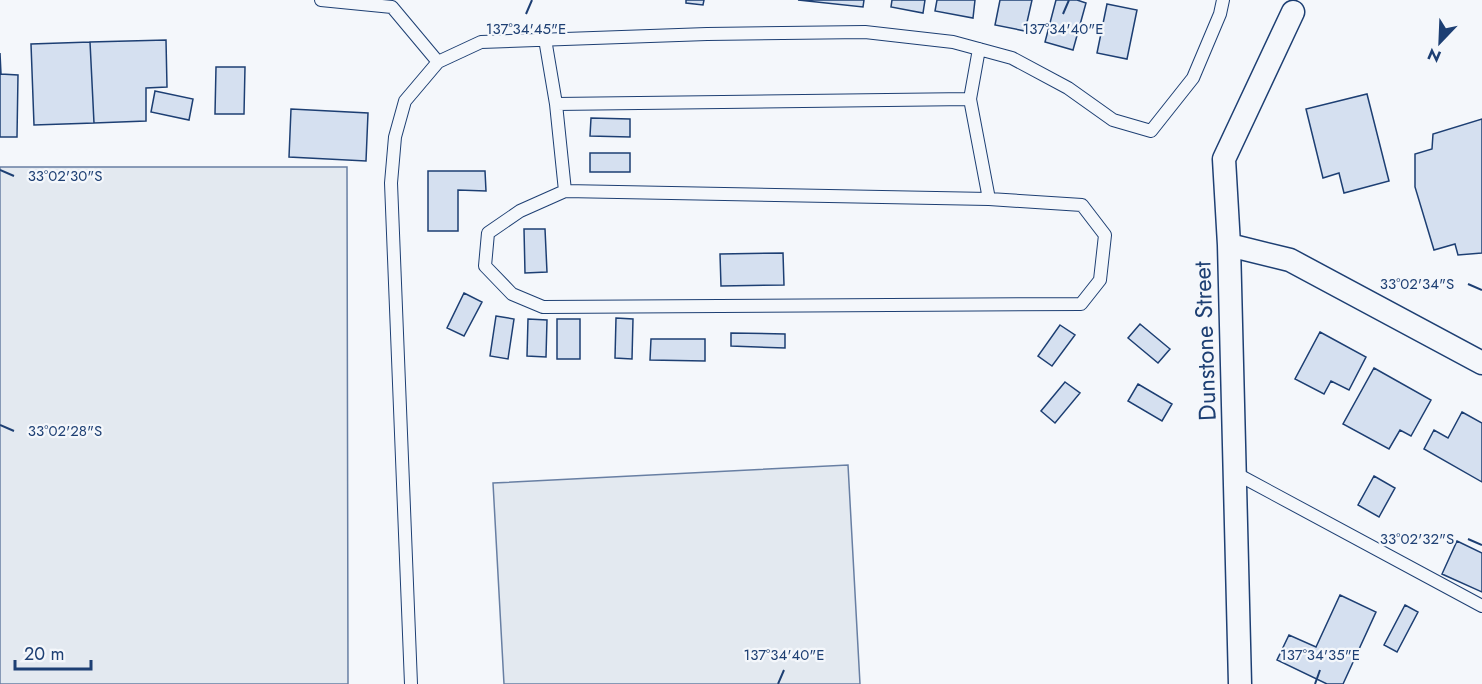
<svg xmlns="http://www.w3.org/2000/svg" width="1482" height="684" viewBox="0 0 1482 684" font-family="Jost,sans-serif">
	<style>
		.green { fill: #e3e9f0; stroke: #687fa3; stroke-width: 1.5 }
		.building { fill: #d5e0f0; stroke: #1d3f73; stroke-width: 1.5 }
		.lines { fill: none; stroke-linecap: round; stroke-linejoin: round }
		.lane-casing { stroke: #1d3f73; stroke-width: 14 }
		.street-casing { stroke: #1d3f73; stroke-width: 25 }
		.lane { stroke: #f4f7fb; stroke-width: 12 }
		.street { stroke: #f4f7fb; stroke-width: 22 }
		.ticks { fill: none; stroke: #1d3f73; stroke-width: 2 }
		.labels { text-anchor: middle; stroke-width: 4.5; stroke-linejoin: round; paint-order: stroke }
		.street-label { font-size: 24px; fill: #1d3f73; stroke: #f4f7fb }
		.ticks-label { font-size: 15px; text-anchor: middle; fill: #1d3f73; stroke: #f4f7fb; stroke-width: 4.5; stroke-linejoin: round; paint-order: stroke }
	</style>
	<rect width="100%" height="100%" fill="#f4f7fb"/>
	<path class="green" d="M0,167H347L348,684H0Z
		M848,465L860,684H504L493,483Z"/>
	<path class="building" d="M686,0H704L703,5L686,3Z
		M798,0H864L863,7Z
		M892,0H925L923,13L891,7Z
		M937,0H975L973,18L935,11Z
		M1000,0H1032L1025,31L995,25Z
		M1056,0H1077L1086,3L1073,50L1045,42Z
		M1107,4L1137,10L1127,59L1097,53Z
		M166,40L167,87L146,88V121L94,123L90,42Z
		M90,42L94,123L34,125L31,44Z
		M0,53L1,74L18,75L17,137H0Z
		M216,67H245L244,114H215Z
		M155,91L193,99L189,120L151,112Z
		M1367,94L1389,181L1344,193L1339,173L1323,178L1306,109Z
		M291,109L368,113L366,161L289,157Z
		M591,118L630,119V137L590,136Z
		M1482,119V253L1458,255L1455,244L1434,250L1415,187V154L1432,149L1433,134Z
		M590,153H630V172H590Z
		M428,171H485L486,191L458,190V231H428Z
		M524,229H545L547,272L525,273Z
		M783,253L784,285L721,286L720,254Z
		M464,293L482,302L464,336L447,328Z
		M496,316L514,319L508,359L490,356Z
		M616,318L633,319L632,359L615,358Z
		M528,319L547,320L546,357L527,356Z
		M557,319H580V359H557Z
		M1140,324L1170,349L1158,363L1128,338Z
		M1060,325L1075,335L1052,366L1038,356Z
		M1320,332L1366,357L1349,390L1331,381L1324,394L1295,379Z
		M731,333L785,334V348L731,346Z
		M651,339H705V361L650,360Z
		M1374,368L1431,400L1411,436L1400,430L1389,449L1343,424Z
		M1065,382L1080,393L1055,423L1041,411Z
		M1138,384L1172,404L1162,421L1128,401Z
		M1462,412L1482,423V482L1424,449L1434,430L1448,438Z
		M1374,476L1395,488L1379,517L1358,505Z
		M1457,541L1482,553V592L1442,574Z
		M1340,595L1376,612L1343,684H1327L1277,660L1289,635L1316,647Z
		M1405,605L1418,612L1397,652L1384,645Z"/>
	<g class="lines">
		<defs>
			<path id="lane" d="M321,0L392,7L438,62
				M545,39L556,104L970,99L979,49
				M556,104L565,191L989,199L970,99
				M565,191L520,211L488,233L485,266L512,294L543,307L1081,304L1100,280L1105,235L1082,205L989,199
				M1235,473L1482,606
				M411,684L391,183L395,137L405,101L438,62L481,42L707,34L865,32L953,42L1012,58L1068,88L1113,120L1151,131L1193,78L1220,14L1223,0"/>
			<path id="street" d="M1229,245L1290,260L1482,363
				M1240,684L1229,245L1224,159L1293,12"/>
		</defs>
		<use href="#lane" class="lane-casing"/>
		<use href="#street" class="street-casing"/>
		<use href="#lane" class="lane"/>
		<use href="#street" class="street"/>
	</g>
	<path class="ticks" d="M526,14L532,0M1063,14L1069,0M0,170L14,176M1468,284L1482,290M0,425L14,431M1468,539L1482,545M778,684L784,670M1315,684L1320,670"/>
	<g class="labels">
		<g class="street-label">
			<text transform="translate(1205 341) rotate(-92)" y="8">Dunstone Street</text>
		</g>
	</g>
	<g class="ticks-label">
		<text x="526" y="34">137°34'45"E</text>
		<text x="1063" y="34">137°34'40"E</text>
		<text x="65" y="181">33°02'30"S</text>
		<text x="1417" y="289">33°02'34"S</text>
		<text x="65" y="436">33°02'28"S</text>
		<text x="1417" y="544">33°02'32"S</text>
		<text x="784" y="660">137°34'40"E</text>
		<text x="1320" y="660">137°34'35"E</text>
	</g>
	<g transform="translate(1440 42) rotate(203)" stroke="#f4f7fb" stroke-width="4.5" paint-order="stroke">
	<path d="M0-4.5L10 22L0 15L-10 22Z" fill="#1d3f73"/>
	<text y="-9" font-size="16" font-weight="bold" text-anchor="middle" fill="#1d3f73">N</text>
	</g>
	<path d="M15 660v9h76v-9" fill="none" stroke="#1d3f73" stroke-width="3"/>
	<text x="24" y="660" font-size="18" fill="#1d3f73" stroke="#f4f7fb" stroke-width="4.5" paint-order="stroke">20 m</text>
</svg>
